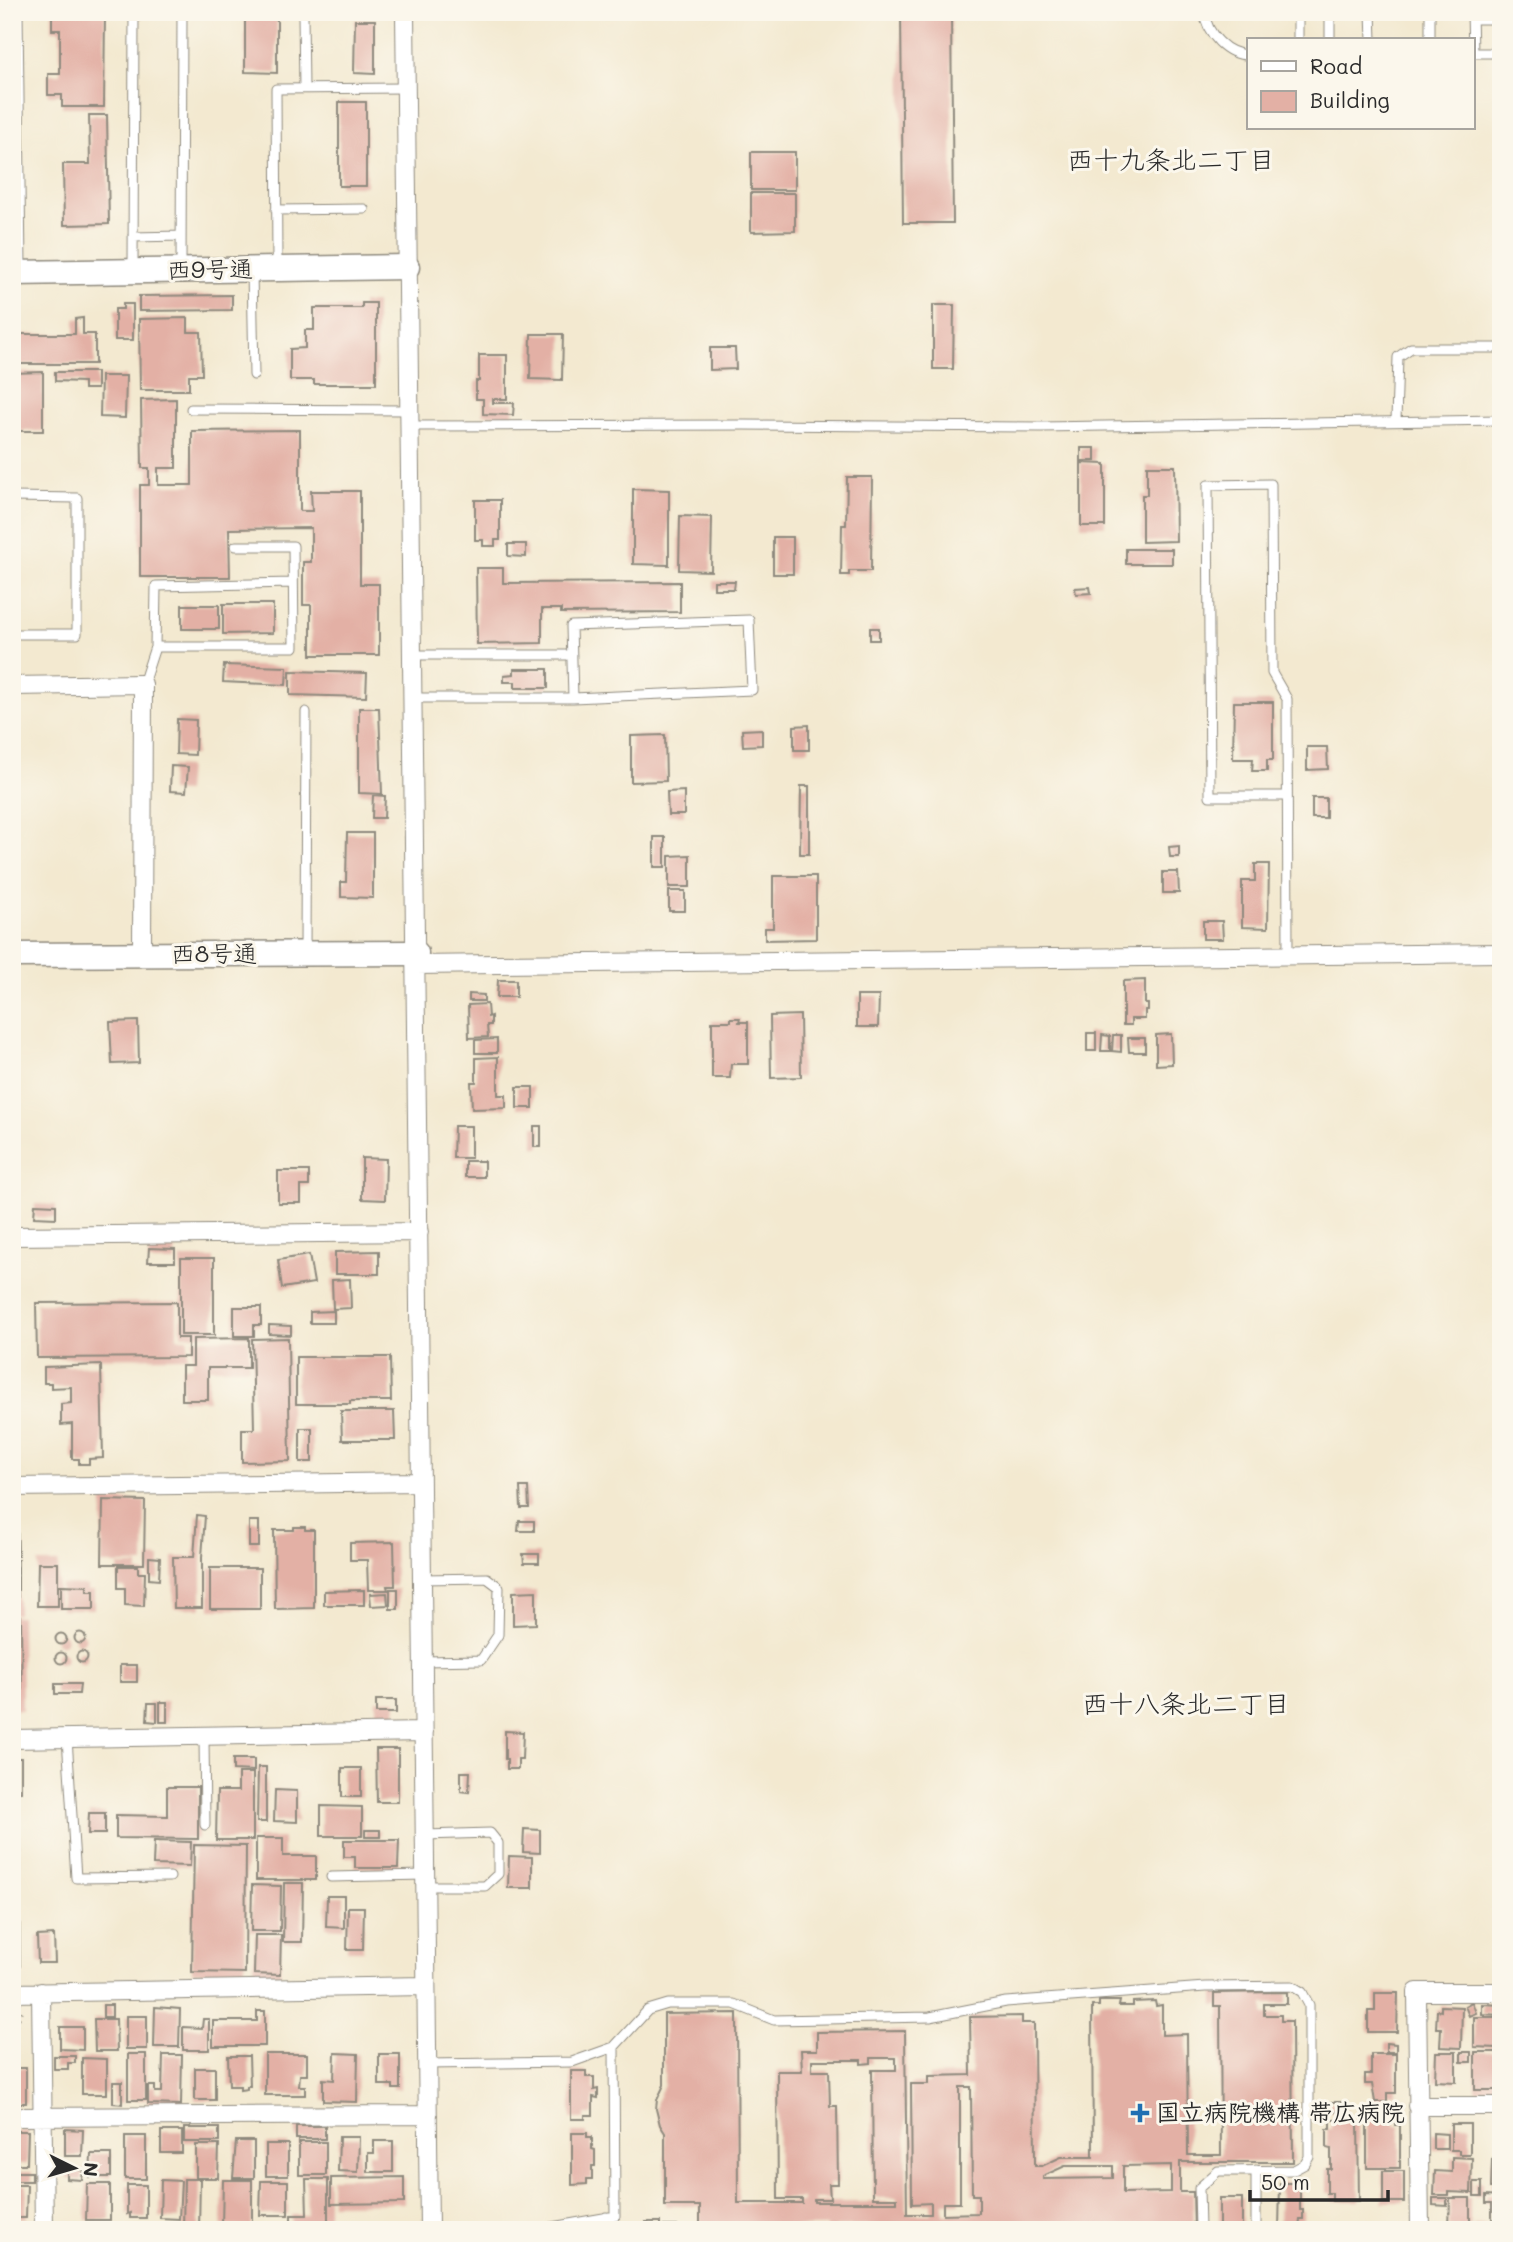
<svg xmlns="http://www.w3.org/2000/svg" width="1513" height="2242" viewBox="0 0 1513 2242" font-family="Mali,'Klee One',sans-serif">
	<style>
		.building { fill: #e3b0a5; fill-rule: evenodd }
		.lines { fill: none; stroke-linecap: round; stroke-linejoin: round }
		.lane-casing { stroke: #8f8a7e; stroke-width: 11 }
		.street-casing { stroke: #8f8a7e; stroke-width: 20 }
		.secondary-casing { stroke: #8f8a7e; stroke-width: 27 }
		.path { stroke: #8f8a7e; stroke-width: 3.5; stroke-dasharray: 2 5; stroke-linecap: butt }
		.lane { stroke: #fff; stroke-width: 9 }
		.street { stroke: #fff; stroke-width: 18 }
		.secondary { stroke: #fff; stroke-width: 24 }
		.poi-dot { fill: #1f6fb2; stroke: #fbf7ec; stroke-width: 2.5 }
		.labels { text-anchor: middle; stroke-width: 6; stroke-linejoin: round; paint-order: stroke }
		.street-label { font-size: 24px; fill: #2b2b2b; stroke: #fbf7ec }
		.poi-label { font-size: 24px; font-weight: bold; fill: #2b2b2b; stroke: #fbf7ec; text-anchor: start }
		.neighbourhood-label { font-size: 26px; fill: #2b2b2b; stroke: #fbf7ec }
	</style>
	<rect width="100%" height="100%" fill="#fbf7ec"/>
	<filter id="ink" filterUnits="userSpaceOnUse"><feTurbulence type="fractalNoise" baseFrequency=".0143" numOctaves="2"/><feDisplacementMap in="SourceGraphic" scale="14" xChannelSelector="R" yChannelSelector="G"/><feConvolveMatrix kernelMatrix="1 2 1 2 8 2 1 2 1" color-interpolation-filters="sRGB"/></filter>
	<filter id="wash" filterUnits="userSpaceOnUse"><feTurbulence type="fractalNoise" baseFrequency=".00686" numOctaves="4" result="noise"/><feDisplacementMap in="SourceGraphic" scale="28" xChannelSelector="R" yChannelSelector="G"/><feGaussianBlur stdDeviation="1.57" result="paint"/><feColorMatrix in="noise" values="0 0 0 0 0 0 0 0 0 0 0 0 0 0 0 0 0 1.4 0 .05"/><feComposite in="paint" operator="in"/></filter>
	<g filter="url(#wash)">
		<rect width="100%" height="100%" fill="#f3e9d0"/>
		<g id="blocks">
			<path class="building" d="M52,12H105L104,107H62V95H48V74H60V30H52Z
				M901,12H951L953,223H903Z
				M245,19H277V73L245,72Z
				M355,20H375V74L354,73Z
				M339,102H366V186H339Z
				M89,115H107L109,224L64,225L63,164H90Z
				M751,152H795V190H751Z
				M751,193H795V231L751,232Z
				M232,295V310L139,311V296Z
				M362,303H376V384H314V380H290V349L305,348V330H314V308H362Z
				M123,304H133V340H115V309H123Z
				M933,305H954L953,369H933Z
				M83,318V334H95V364H12V334H75V319Z
				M188,318V332H201L202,375H189V390H140L139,319Z
				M531,334H563L562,380L530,379Z
				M710,348H735L736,369L710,370Z
				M479,355H507V399H493V403H514L513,415L483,414V399H476V381H479Z
				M43,372V431H12V373Z
				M55,372H97V389H84V382L55,381Z
				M101,376H126L125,418L100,417Z
				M176,399V468H158V485H192V431L300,430V511H312L311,491H360V584H379V655H311V605H303V562H311V528L229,529L230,577H140V485H149V468H142L141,400Z
				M1081,448H1095V461H1081Z
				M1081,463L1105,464V526H1081Z
				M1147,466H1175L1176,541L1142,542V495H1147Z
				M847,477H872L871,571H849V575H841L842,525H846Z
				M633,489L669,490V565L633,564Z
				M475,500H500V540H495V546H483V540H475Z
				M680,516L712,517L711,571L679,570Z
				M773,537H793V574H773Z
				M508,544H526V557L508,556Z
				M1126,549H1172V564H1126Z
				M476,568H503V583L680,582V612L561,613V609H542V643L477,644Z
				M714,581H735L734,589H714Z
				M1090,587L1091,593L1076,594L1075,588Z
				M223,604H273V633L223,634Z
				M182,605H219V629H182Z
				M870,628H879V640H870Z
				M224,665L287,667L286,685L223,682Z
				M514,669H548V688H515V682H504V675L514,674Z
				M290,671L367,673L366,697L290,695Z
				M1234,702H1273V760H1267V771H1252L1253,759H1233Z
				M359,708H379L382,794L359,793Z
				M177,719L196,720L195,755L176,754Z
				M809,725V750H794V726Z
				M762,729V745L743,746L742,730Z
				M665,735L666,781L631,782V736Z
				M1307,747H1327L1328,769L1307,770Z
				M171,766L188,767L186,792L170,791Z
				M801,786H809V854H800Z
				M684,791V815H668L667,792Z
				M373,795L385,796L384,818H372Z
				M1312,798H1326V818H1312Z
				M347,833H373V898L341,897V882H346Z
				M654,837H665V867H654Z
				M1179,846V857H1170L1169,847Z
				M690,855V887H669V856Z
				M1255,864H1269L1268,928L1242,927V881H1255Z
				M1163,872H1178L1179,893H1163Z
				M773,876H816V939L765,940V928H773Z
				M669,891H685V911H669Z
				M1203,921H1222L1223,939H1203Z
				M498,980H516V997H497Z
				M1145,980V1004H1148V1010H1145V1019H1131V1025H1123V981Z
				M469,994L484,995V1001H469Z
				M857,996H879L878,1027H857Z
				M487,1004L488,1017L491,1016V1025H487L488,1037L469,1038L468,1005Z
				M800,1015L801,1077L771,1078L770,1016Z
				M731,1018H740L739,1022H748V1064H731L730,1078H712V1021H731Z
				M138,1021L139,1063L112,1064L110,1022Z
				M1087,1033H1096V1051H1087Z
				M1171,1034L1172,1064L1156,1065V1035Z
				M1102,1035L1110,1036V1051H1101Z
				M1113,1035H1121V1052L1112,1051Z
				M1128,1038H1145V1052H1129Z
				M497,1039V1053H475V1040Z
				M498,1057V1095H506V1108L472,1109L471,1082H476V1058Z
				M517,1087H533V1108H517Z
				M454,1126H471V1158H453Z
				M534,1126H541V1147H534Z
				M362,1158L386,1159L385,1200L362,1199Z
				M465,1161H484V1177H465Z
				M278,1171H309V1186H301V1203H278Z
				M35,1204L56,1205V1218L34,1217Z
				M149,1248L175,1249V1262H148Z
				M379,1251V1274H335V1252Z
				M309,1255L314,1283L282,1288L278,1260Z
				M181,1258H214V1335H181Z
				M350,1279L351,1308L333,1309L332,1280Z
				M177,1302V1338H188V1357L37,1358L36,1303Z
				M234,1307H261V1325H254V1336H234Z
				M334,1311V1323H310V1312Z
				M269,1325L291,1326V1335L269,1334Z
				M249,1338V1368H208V1400H182V1366H193V1339Z
				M288,1338L290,1461L242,1462V1429H254L252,1339Z
				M296,1357H390L391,1401H350V1404H296Z
				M101,1365L103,1458L89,1459V1464H79V1459H72V1424L61,1425V1404L71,1403V1387L51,1388V1383H44V1367Z
				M341,1411H394L395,1440H342Z
				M300,1428H312V1462H300Z
				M520,1487H528L529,1508H521Z
				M103,1500L145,1501L144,1564H102Z
				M12,1509H17L18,1556H12Z
				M197,1515L205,1516L202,1557V1608H174L173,1557H194Z
				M249,1521H259V1547H249Z
				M519,1521H534V1531H518Z
				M294,1527H305V1530H314V1608L275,1609L274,1530H294Z
				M394,1542L395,1586H387L388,1590H368L367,1560H350V1543Z
				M523,1554H539V1563H524Z
				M149,1557L160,1558L159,1580L149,1579Z
				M12,1560H18V1614H12Z
				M38,1563H58V1606H37Z
				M118,1566H138V1573H145L144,1606L125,1605V1588H118Z
				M210,1568H260V1609H210Z
				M61,1585L87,1586V1591H94V1609H61Z
				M390,1589H398V1609H390Z
				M364,1590V1605H324V1591Z
				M536,1591V1624L513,1625V1592Z
				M387,1593L388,1605L371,1606L370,1594Z
				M12,1616H21L22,1710H12Z
				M74.5 1638a5.5 5.5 0 1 1 11 0a5.5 5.5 0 1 1-11 0Z
				M55.5 1639a5.5 5.5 0 1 1 11 0a5.5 5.5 0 1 1-11 0Z
				M76.5 1657a5.5 5.5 0 1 1 11 0a5.5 5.5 0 1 1-11 0Z
				M55.5 1658a5.5 5.5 0 1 1 11 0a5.5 5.5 0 1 1-11 0Z
				M120,1665H137V1682H120Z
				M55,1684H80L79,1694H55Z
				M376,1700H396V1713H376Z
				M160,1702H167V1722H160Z
				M148,1703H157V1722L147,1721Z
				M505,1731L523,1732L522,1759H518V1769H507V1759H505Z
				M376,1749H398V1802H377Z
				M12,1758H21V1792H12Z
				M233,1759H254V1771L233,1770Z
				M258,1767H266V1822H257Z
				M342,1768H361V1797H342Z
				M461,1772H470L469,1792L461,1791Z
				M238,1773H253V1840H216L217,1791H238Z
				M167,1787H198V1839L116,1838V1815L167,1816Z
				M275,1790L297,1791V1822L274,1821Z
				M321,1806L362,1807V1836H321Z
				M89,1813H105V1834H88Z
				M12,1817H18L19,1846L12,1847Z
				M524,1829L540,1830V1853L523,1852Z
				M365,1830H380V1837H365Z
				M256,1838H283V1856H316V1880H256Z
				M344,1840H399L398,1868H355V1857H344Z
				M154,1841L191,1842L190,1866L153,1865Z
				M194,1845L246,1846L245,1973L192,1972Z
				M12,1850H19L20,1975H12Z
				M509,1856L532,1857V1888H508Z
				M284,1883H303L302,1942H283Z
				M252,1885L281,1886L280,1931H251Z
				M327,1896H344V1928L326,1927Z
				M348,1907H364L363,1950H347Z
				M54,1935L55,1963H38L37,1936Z
				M255,1935H281L280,1975L254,1974Z
				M1287,1992V2004H1264V2015H1281V2021H1292L1293,2162H1180V2192H1193L1194,2230H987V2224L961,2225V2230H873V2226L836,2227V2230H826V2227H783V2230H774V2227L664,2230V2226H700V2206H665V2133L660,2125L656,2109L657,2100L664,2085V2014L737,2013L738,2203H802V2199H778L777,2071H802L801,2050H817V2032L905,2031L907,2214H931V2203L912,2204L911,2084H929V2076L971,2075L970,2017L1022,2016V2023H1034L1035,2166H1042L1061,2157H1093L1092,2006H1099V2001H1120L1119,2006H1133V2002L1155,2001L1156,2006L1162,2005V2035L1187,2034L1188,2155H1221L1220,2006H1214V1993ZM871,2058H896V2070H872L873,2198H897V2202H814V2199H830L829,2184H838L837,2106H830L829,2071H812V2060H861V2064L871,2063ZM960,2087H971L972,2195H979V2213L943,2214V2203H960ZM1171,2165V2192L1123,2193V2166ZM1065,2166H1113V2178L1043,2179V2176Z
				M1375,1993H1398L1397,2032H1368V2011H1375Z
				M1472,2002L1476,2013L1469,2016L1465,2006Z
				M1482,2004L1501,2005V2015L1482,2014Z
				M103,2005H112V2017H103Z
				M1441,2006L1462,2007L1461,2048L1440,2047L1441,2028H1436L1437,2010L1441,2011Z
				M155,2007L180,2009L179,2047H154Z
				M257,2011H265V2046H213V2021H257Z
				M126,2016H147V2049H126Z
				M1474,2017H1499V2048L1474,2047Z
				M94,2019H116L117,2051H95Z
				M203,2019H209V2050H183V2027L202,2028Z
				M60,2027H83V2050L60,2049Z
				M1386,2043L1396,2044V2052H1386Z
				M1436,2052H1456V2082L1435,2081Z
				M1461,2052H1471V2062H1461Z
				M1475,2052H1500V2090H1475Z
				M335,2053L358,2054L357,2102L323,2101V2079L334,2080Z
				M128,2054H146V2100H128Z
				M265,2054H307V2075H300L299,2086H305V2095H265Z
				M379,2054H400V2089H393V2085H379Z
				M1371,2054H1396V2093H1387V2102H1375L1372,2084H1365V2074H1371Z
				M163,2055H182L181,2105L148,2104V2086H155V2092H162Z
				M54,2056H75V2063H68V2069H54Z
				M228,2056H249L250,2086H247V2089L240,2090V2086H229Z
				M82,2058L107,2059V2094H82Z
				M14,2068H26V2103H12V2073H14Z
				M195,2068H215V2100H195Z
				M571,2071H586V2077H594V2090L598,2089V2098L593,2097V2115H585V2119H571Z
				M113,2082H122V2104L113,2103Z
				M1330,2102H1347L1346,2112L1330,2111Z
				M1367,2116H1395V2125H1400V2168H1367Z
				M1331,2120H1358L1359,2201H1332V2193H1327V2169H1331V2149L1327,2148V2129H1331Z
				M1451,2124H1470V2154H1459V2150H1451Z
				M296,2126H325V2139H296Z
				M184,2128H219V2142H184Z
				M65,2129L83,2130L82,2156H65Z
				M12,2131H28L27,2164H12Z
				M161,2131H182V2153H161Z
				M572,2133H587V2137H592V2149L595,2150V2166H592V2179H587V2184L572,2185Z
				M1433,2133L1447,2134V2149H1433Z
				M125,2136H146V2179H125Z
				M339,2137H359L358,2172L338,2171Z
				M236,2141H254V2178H233Z
				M374,2141H393V2172H368V2153H374Z
				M299,2142H326V2175H299Z
				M266,2144H288V2176H266Z
				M196,2145H219L218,2178H196Z
				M91,2154H111V2177H90Z
				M1452,2157L1472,2158L1471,2193L1449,2192V2195H1434L1435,2171L1452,2172Z
				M1492,2159H1501V2188H1491Z
				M67,2169L83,2170L82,2180L67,2179Z
				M1383,2171H1404V2202H1383Z
				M12,2172H32V2181H12Z
				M404,2177V2203L331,2204V2178Z
				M184,2179H200L199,2230H183Z
				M306,2179H328V2229L291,2230V2215H307Z
				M161,2180L181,2181L179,2219L160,2218Z
				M223,2180H252V2227L222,2226Z
				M261,2181H288V2215H260Z
				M1474,2182H1482V2196H1474Z
				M1280,2183H1300V2210H1303V2219H1300L1299,2230H1279Z
				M87,2184H110V2220H86Z
				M12,2185H27L26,2218H12Z
				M127,2185H146V2218H130V2213L127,2214Z
				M1486,2195L1501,2196V2222H1492V2203H1486Z
				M1219,2198H1242V2230H1219Z
				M1433,2198H1447V2206L1433,2205Z
				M1450,2198H1470V2227H1449Z
				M646,2222H660V2230H646Z
				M1474,2225L1501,2226V2230H1474Z"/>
		</g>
	</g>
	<g filter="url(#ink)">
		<use href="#blocks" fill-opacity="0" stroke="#8f8a7e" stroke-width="2"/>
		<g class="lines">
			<defs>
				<path id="lane" d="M18,12L21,269
					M1204,12C1207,34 1226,55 1249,55
					M1330,12V40
					M1371,12L1372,40
					M1430,12V40
					M1472,12L1473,53
					M303,15L304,89
					M1473,19H1490L1495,12
					M1298,40V12
					M1473,53H1501
					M276,210L364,209
					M133,237L181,236
					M277,266L276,89L405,88
					M133,269L134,12
					M181,269L182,12
					M252,271L254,375
					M191,409L410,410
					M1396,421L1398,357L1411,348H1501
					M410,426L744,425L1041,427L1501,420
					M12,497L77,498V634H12
					M155,647H294L293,546H236
					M413,655H572
					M143,684L155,647L156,586L293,583
					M413,698H573L752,690L749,620L571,626L573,698
					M1287,796H1210L1208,485L1271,484L1272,673L1287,699L1288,955
					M305,952L306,712
					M422,1579L487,1578L499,1587L498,1635L481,1660L423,1661
					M204,1736L205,1825
					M67,1738L76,1878L170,1877
					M425,1835L490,1833L498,1843V1874L485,1886H425
					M331,1877L425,1875
					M427,2064L572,2062L614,2047L648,2010L668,2004H734L774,2020L930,2017L1006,2002L1205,1987L1292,1986L1302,1992L1309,2005V2157L1305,2164L1294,2170L1218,2171L1199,2188L1200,2230
					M1256,2170V2230
					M535,2230L615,2216L614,2047
					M605,2230L606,2217"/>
				<path id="street" d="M405,12L429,2230
					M12,686L143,684L142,954
					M416,965L1501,953
					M12,1236L419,1232
					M12,1487L421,1482
					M12,1739L424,1732
					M41,1992L44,2230
					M12,1993L426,1986
					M1417,2106H1501
					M12,2117L428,2115
					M1420,2230L1417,1992H1501"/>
				<path id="secondary" d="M12,273L407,267
					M12,955L416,953"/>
			</defs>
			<use href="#lane" class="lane-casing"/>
			<use href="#street" class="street-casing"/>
			<use href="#secondary" class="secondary-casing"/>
			<path class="path" d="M12,2039L21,2011"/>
			<use href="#lane" class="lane"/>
			<use href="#street" class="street"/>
			<use href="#secondary" class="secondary"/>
		</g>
	</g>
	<path class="poi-dot" d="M1136.5 2102.5h7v7h7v7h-7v7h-7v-7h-7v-7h7z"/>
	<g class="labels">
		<g class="street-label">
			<text transform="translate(210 270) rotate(-1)" y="8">西9号通</text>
			<text x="214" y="962">西8号通</text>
		</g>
		<g class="poi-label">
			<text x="1156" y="2121">国立病院機構 帯広病院</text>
		</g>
		<g class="neighbourhood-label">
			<text x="1171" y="169">西十九条北二丁目</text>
			<text x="1186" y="1713">西十八条北二丁目</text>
		</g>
	</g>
	<rect width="1513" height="2242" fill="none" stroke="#fbf7ec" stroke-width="42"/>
	<rect x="1247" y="38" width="228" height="91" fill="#fbf7ec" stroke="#a8a59f" stroke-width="2"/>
	<rect x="1261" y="61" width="35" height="10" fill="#ffffff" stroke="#a8a59f" stroke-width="2"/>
	<text x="1310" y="74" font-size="21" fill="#2b2b2b">Road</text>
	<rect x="1261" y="91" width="35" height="21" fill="#e3b0a5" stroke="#a8a59f" stroke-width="2"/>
	<text x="1310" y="108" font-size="21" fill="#2b2b2b">Building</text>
	<g transform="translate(74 2168) rotate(95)" stroke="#fbf7ec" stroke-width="5" paint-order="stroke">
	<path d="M0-5L12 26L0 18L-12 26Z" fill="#2b2b2b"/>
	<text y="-10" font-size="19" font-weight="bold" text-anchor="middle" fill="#2b2b2b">N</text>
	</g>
	<path d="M1250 2190v10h138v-10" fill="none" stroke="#2b2b2b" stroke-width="3.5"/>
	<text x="1261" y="2190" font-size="21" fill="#2b2b2b" stroke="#fbf7ec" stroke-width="5" paint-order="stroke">50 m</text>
</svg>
